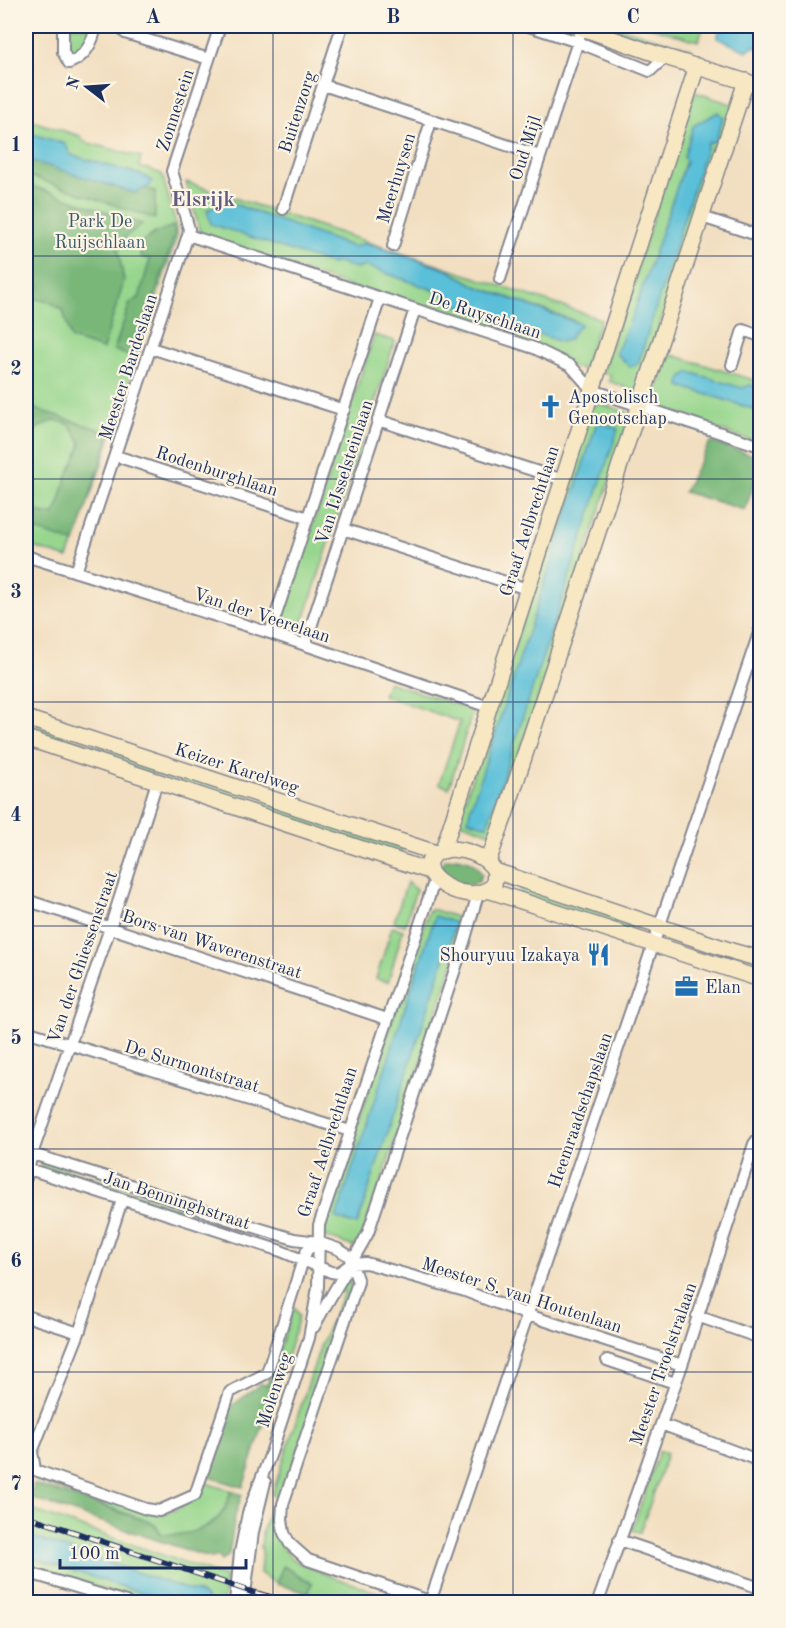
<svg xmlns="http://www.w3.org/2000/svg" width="786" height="1628" viewBox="0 0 786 1628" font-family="'Old Standard TT',serif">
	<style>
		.green { fill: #96d68d; stroke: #588276; stroke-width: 1.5; fill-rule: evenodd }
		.forest { fill: #78b778; stroke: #4a736b; stroke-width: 1.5 }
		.water { fill: #5abfd8; stroke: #3a779b; stroke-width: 1.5 }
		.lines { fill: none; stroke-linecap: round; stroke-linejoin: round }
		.street-casing { stroke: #868790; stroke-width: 14 }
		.secondary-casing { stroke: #868790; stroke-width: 18 }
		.street { stroke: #fff; stroke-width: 10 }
		.secondary { stroke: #f7e8c3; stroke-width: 15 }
		.rail-casing { stroke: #1b2f5e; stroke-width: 6 }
		.rail { stroke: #fcf5e5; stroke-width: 4; stroke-dasharray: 11; stroke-linecap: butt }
		.grid { fill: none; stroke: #1b2f5e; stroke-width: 1.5; stroke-opacity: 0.55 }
		.labels { text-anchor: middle; stroke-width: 4.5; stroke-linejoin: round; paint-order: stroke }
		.street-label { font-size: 18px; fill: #1b2f5e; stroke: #fcf5e5 }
		.park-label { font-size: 18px; fill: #3a596a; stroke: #fcf5e5 }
		.poi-label { font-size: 18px; fill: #1b2f5e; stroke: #fcf5e5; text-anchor: start }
		.quarter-label { font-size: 21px; font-weight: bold; fill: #605c84; stroke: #fcf5e5 }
		.neatline { fill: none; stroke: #1b2f5e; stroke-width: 2 }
		.grid-label { font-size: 20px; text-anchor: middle; font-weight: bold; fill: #1b2f5e }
	</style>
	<rect width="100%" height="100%" fill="#fcf5e5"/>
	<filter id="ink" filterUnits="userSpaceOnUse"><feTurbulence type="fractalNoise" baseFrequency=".0167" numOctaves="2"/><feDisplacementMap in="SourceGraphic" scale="12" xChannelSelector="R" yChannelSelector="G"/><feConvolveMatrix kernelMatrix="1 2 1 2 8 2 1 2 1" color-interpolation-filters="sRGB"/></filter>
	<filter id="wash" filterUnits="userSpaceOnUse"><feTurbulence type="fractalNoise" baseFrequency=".008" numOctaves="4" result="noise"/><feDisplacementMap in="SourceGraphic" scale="24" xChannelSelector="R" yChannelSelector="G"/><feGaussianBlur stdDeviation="1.35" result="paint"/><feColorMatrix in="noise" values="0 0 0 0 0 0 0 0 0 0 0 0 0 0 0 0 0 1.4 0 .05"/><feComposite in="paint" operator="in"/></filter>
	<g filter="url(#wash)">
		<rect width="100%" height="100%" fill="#f2dfc1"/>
		<path class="green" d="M68,26L90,27L91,35L77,55H69L67,52Z
			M599,26H614L691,49L689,56Z
			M647,26H704L698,41Z
			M695,92L734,105L637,392L609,381L611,375L602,373ZM723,118L716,141L708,143L617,353L633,315L686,161L684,157Z
			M26,119L80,136L85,142L141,157L139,167L145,169L146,168L162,174L175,221L177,236L103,461L68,558L26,545Z
			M186,182L601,319L583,369L576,368L523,346L198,234L200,232ZM228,202L353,247L366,243L448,270L478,287L570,319L580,324L572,334H538L533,331L451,303L442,293L366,266L358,269L336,262L207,210Z
			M374,335L395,341L301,629L294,632L287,630L288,624L281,622Z
			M669,354L760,382V388L750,385L743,389L689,372L680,386L760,411V443L652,409Z
			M598,403L626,412L628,415L627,418L630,419L494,830L490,833L458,821L592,405L595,406ZM597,423L617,430L486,826L564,524Z
			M388,682L473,710L449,788L439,784L460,722L383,695Z
			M26,723L403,847L400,855L26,733Z
			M407,882L416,890L405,925L394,922Z
			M522,886L635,923L636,928L631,933L520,894Z
			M432,909L462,919L461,921L465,922L462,936L365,1232L354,1247L324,1236L326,1218L429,910L431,911ZM455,923L357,1225L337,1218L336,1217Z
			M392,927L403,930L388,982L376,979Z
			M43,1161L226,1221L224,1227L41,1168Z
			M348,1281L352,1284L282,1499L272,1495L321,1344L344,1292L342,1291Z
			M294,1307L299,1316L282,1374L279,1376L271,1372Z
			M659,1451L667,1454L640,1533L632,1530Z
			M39,1475L160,1515L171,1512L201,1496L206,1483L231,1491C229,1497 227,1504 224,1510C213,1529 180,1539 159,1533L158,1528L152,1523L37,1481L36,1479Z
			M270,1505L275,1506L274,1527L279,1542L292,1559L327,1575L406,1602H335L308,1593L312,1583L283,1567L276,1584L260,1573L262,1550L261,1548L262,1533Z
			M26,1508L226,1577L223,1602H208L206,1597L200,1594L26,1535Z
			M26,1556L171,1602H144L26,1565Z"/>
		<path class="forest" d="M26,159L134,193L145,188L155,191V219L26,175Z
			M26,184L142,224L126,236L118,249L124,281L103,349L71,339L63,310L50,302L26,297Z
			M173,226L175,234L134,358L114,350L130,303L139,298L150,259L141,257L140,251L142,242L157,232Z
			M26,406L110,433L75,543L26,527V506L45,514H54C62,501 62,487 68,474C73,462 78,456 81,443L69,424L55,420L29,432L26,436Z
			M710,442L760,457V472H758L745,510L684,492Z
			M457,858C469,860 477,864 482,875L478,882C464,889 446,882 441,867L444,860Z
			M271,1372L279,1376L243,1487L206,1476L227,1410L260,1384L267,1385Z
			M34,1484L144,1520C151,1523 157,1525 159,1533C180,1539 213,1529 224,1510C227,1504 229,1497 231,1491L242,1495L235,1516L229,1555L221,1561L218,1556L212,1558L205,1556L30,1498Z
			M283,1566L312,1583L308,1593L276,1584Z"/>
		<path class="water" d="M721,26H729L739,29L741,26L759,28L760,26V49L755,46L746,51L717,38Z
			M718,112L723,118L716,141L708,143L638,364L630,367L616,353L633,315L686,161L684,157L693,126Z
			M26,132L65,144L71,155L142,175L152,181L150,186L134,193L26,159Z
			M228,202L353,247L366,243L448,270L478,287L581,324L572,334L570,339L561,342L451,303L442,293L366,266C350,272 344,259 331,264L211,224L207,210Z
			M689,372L742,388L750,385L760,388V411L680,386L681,378Z
			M597,422L618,429L487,826L468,820L470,810Z
			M435,916L456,923L357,1225L336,1218Z
			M26,1535L201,1594L206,1597L208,1602H171L26,1556Z"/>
	</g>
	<g filter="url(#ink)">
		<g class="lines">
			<defs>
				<path id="street" d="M63,26V52L69,63C85,57 93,42 96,26
					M529,26L578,42L650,71L665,57
					M125,33L209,59
					M323,85L540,156
					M283,209L342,26
					M702,217L760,236
					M188,235L534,348L571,366L592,390L760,446
					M393,246L431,121
					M500,279L583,26
					M151,348L344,410
					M732,365L743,330L760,336
					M378,420L563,480
					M116,456L308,518
					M343,529L527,589
					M26,556L270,633L489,707
					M76,572L188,235L189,229L172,171L220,26
					M270,633L380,298
					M305,645L415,309
					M26,900L387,1019
					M26,1031L350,1131
					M26,1152L125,1183L228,1219L294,1239L318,1242L338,1249L349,1256L358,1282L283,1504L282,1519L284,1533L290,1544L308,1560L432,1602
					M26,1168L281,1251L331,1272L338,1273L351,1264L366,1263L465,1291L528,1315L682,1365
					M26,1178L32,1154L110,928L157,782
					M26,1316L79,1333
					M697,1316L760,1338
					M314,1327C331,1294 351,1265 368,1233L464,942L478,894
					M607,1360L675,1383
					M661,1424L760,1461
					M32,1452L35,1470L146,1509L159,1511L195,1495L230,1392L267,1373L303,1260L307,1250L318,1242
					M32,1452L79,1333L122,1200
					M619,1540L760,1588
					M26,1572L126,1602
					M235,1602L240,1553L248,1513L271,1453L309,1338L318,1287L319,1225L435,879
					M244,1602L253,1532L265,1482
					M430,1602L760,630
					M598,1602L682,1365L754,1144L760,1136"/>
				<path id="secondary" d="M576,26L665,57L760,86
					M26,718L436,853
					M26,738L429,871
					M451,849C468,850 486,856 495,871L494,885C463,915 393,858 451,849Z
					M443,850L697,66
					M488,862L505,815L746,81
					M495,871L735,952L760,959
					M488,890L760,979"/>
			</defs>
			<use href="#street" class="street-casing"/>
			<use href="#secondary" class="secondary-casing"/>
			<use href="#street" class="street"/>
			<use href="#secondary" class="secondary"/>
			<defs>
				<path id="rail" d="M26,1516L249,1591L287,1602"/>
			</defs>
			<use href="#rail" class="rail-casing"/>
			<use href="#rail" class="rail"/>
		</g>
	</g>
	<path class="grid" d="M273,26V1602M513,26V1602M26,256H760M26,479H760M26,702H760M26,926H760M26,1149H760M26,1372H760"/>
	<defs>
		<symbol id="church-bare" viewBox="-9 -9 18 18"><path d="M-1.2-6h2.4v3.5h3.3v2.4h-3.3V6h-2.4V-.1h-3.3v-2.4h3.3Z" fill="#1f6fb2" stroke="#fcf5e5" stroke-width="2.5" paint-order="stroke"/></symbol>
		<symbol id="restaurant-bare" viewBox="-9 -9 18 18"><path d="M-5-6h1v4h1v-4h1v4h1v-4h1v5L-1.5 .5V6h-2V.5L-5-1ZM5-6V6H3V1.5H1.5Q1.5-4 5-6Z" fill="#1f6fb2" stroke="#fcf5e5" stroke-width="2.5" paint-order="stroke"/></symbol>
		<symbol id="office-bare" viewBox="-9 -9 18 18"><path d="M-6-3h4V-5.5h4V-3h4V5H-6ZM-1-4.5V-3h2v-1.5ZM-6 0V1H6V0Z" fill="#1f6fb2" stroke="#fcf5e5" stroke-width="2.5" paint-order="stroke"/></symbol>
	</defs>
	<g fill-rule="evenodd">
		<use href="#church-bare" x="534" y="390" width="33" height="33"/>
		<use href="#restaurant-bare" x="582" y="938" width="33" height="33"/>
		<use href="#office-bare" x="670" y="970" width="33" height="33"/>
	</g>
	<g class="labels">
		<g class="street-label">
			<text transform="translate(175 110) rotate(-72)" y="6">Zonnestein</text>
			<text transform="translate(297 112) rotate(-72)" y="6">Buitenzorg</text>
			<text transform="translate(525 148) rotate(-72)" y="6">Oud Mijl</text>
			<text transform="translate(396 178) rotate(-73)" y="6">Meerhuysen</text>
			<text transform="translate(485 315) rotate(18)" y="6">De Ruyschlaan</text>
			<text transform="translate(128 367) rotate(-72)" y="6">Meester Bardeslaan</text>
			<text transform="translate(217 471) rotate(18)" y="6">Rodenburghlaan</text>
			<text transform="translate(344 472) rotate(-72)" y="6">Van IJsselsteinlaan</text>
			<text transform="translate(529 521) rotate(-72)" y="6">Graaf Aelbrechtlaan</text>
			<text transform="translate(262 615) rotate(18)" y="6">Van der Veerelaan</text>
			<text transform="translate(237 768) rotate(18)" y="6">Keizer Karelweg</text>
			<text transform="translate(212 944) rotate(18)" y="6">Bors van Waverenstraat</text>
			<text transform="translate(82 957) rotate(-71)" y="6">Van der Ghiessenstraat</text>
			<text transform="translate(192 1066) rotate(17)" y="6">De Surmontstraat</text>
			<text transform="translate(580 1110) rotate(-71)" y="6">Heemraadschapslaan</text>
			<text transform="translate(327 1142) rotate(-72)" y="6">Graaf Aelbrechtlaan</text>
			<text transform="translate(177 1200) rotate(18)" y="6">Jan Benninghstraat</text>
			<text transform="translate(522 1295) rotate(18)" y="6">Meester S. van Houtenlaan</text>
			<text transform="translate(663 1364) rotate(-71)" y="6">Meester Troelstralaan</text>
			<text transform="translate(274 1390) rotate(-72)" y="6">Molenweg</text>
		</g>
		<g class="park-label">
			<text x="100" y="227">Park De<tspan x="100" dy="21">Ruijschlaan</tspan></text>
		</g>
		<g class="poi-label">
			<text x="568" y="403">Apostolisch<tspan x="568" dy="21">Genootschap</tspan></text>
			<text x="580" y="961" text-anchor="end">Shouryuu Izakaya</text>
			<text x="705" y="993">Elan</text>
		</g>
		<g class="quarter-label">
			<text x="203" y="206">Elsrijk</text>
		</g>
	</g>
	<rect width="786" height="1628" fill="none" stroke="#fcf5e5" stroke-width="66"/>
	<g transform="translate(87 87) rotate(287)" stroke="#fcf5e5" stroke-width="4.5" paint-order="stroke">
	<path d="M0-4.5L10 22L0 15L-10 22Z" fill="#1b2f5e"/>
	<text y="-9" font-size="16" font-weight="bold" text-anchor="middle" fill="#1b2f5e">N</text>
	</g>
	<path d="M60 1559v9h186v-9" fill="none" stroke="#1b2f5e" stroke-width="3"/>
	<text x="69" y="1559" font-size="18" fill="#1b2f5e" stroke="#fcf5e5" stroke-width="4.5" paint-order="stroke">100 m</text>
	<rect x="33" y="33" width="720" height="1562" class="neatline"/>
	<g class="grid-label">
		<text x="153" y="23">A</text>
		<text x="393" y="23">B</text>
		<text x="633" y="23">C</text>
		<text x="16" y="151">1</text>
		<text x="16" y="375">2</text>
		<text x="16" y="598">3</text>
		<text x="16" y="821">4</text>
		<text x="16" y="1044">5</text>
		<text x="16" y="1267">6</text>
		<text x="16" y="1490">7</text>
	</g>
</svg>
